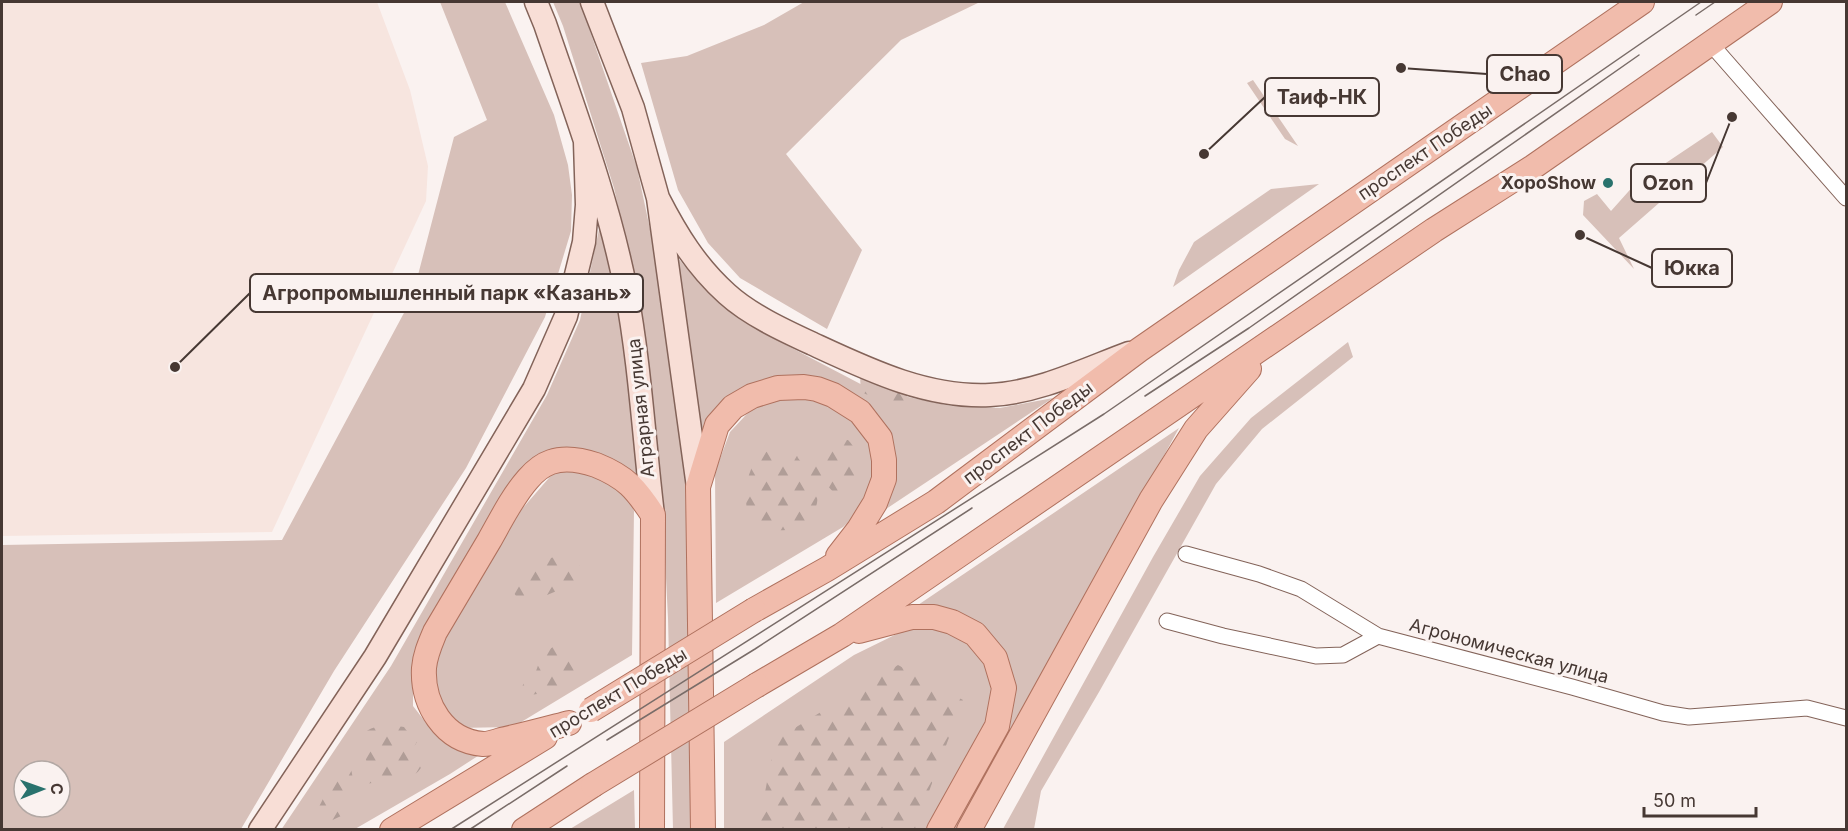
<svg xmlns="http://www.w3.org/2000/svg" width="1848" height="831" viewBox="0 0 1848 831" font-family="Inter,sans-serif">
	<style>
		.built { fill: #f7e5df }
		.grass { fill: #d7c0b9; fill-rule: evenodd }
		.forest { fill: url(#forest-firs) }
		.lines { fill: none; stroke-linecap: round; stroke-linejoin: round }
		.street-casing { stroke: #836359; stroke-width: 17 }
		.secondary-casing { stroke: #836359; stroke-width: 25 }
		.primary-casing { stroke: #af715e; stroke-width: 26 }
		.street { stroke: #fff; stroke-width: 15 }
		.secondary { stroke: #f8ded6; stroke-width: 22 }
		.primary { stroke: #f1bcac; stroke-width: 24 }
		.tram { stroke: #796c68; stroke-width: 1.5 }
		.primary-bridge-casing { stroke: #af715e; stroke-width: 26; stroke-linecap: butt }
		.primary-bridge { stroke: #f1bcac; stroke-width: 24 }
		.poi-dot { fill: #29726d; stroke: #faf2f0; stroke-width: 2 }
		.labels { text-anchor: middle; stroke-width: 6; stroke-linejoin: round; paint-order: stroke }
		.street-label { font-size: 18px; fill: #463833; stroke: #faf2f0 }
		.poi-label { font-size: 18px; font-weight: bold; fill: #463833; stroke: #faf2f0; text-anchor: end }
		.leader { fill: none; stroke: #463833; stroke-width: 2 }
		.callout-dot { fill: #463833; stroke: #faf2f0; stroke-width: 2 }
		.callout { fill: #faf2f0; stroke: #463833; stroke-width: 2 }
		.callout-label { font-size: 20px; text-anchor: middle; font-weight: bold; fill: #463833 }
	</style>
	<defs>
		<pattern id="forest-firs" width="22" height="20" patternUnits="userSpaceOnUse" patternTransform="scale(1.5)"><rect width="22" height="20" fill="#d7c0b9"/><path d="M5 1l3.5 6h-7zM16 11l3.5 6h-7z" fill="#b09d97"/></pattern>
	</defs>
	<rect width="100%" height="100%" fill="#faf2f0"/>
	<path class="built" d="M2,2H377L410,90L428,166L426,201L272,532L2,536Z"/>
	<path class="grass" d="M440,2H505L554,115L568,165L572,195L571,231L545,317L466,468L334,671L241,829H2V545L282,540L412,298L454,137L487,120ZM24,771H60V807H24Z
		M553,2H580L637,168L661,281L685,472L694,829H673L668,618L661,477L637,293L614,188L563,26Z
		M804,2H980L901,40L786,154L862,250L827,329L740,278L708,243L678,190L641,63L687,56L764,25Z
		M1253,80L1298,146L1285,139L1247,83Z
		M1712,132L1723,147L1619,238L1634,269L1583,215L1584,201L1597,194L1611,211L1636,183Z
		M1319,184L1173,287L1179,270L1194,242L1271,189Z
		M601,220L624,332L641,477L610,458L548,452L413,666V706L430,728L453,742L484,752L450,774L355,829L281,830L391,666L547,395L580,320Z
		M673,252L699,283L732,312L769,336L870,389L951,406L1000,408L1053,398L874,517L886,492L866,404L749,388L701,450Z
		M1348,342L1353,357L1262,429L1216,484L1099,692L1041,791L1034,829H1003L1153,557L1200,476L1251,418Z
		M796,393L857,417L874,442L875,474L854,517L843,527L716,603L715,472L730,432L758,402Z
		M1179,428L960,829H948L1008,661C990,624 960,605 918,605Z
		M581,470L599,476L629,496L634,511L632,655L513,727L458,728L437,697L434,668L443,637L522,509L555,471Z
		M917,624L965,637L986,657L997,686L990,720L931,829H724V742L854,655Z
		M634,790L635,829H570Z"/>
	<path class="forest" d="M860,377L910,392L903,403L882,401L861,392Z
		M831,439L848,440C865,457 863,488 836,495L825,483L819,485C816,491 818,497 817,503C810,534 781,533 756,527C754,524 750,519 748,515C746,508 746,499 746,492C748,463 763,442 794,449L798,458L808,471L816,464C817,451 821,446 831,439Z
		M575,552L580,557V567L576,583L547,595L518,599L514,593L515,586L538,561Z
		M556,645L566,647L573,653L574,673C563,686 545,695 527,695L522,687L527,676L535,674L542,654Z
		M898,665L963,700L915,829H758L775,740Z
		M391,725L404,727C408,734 414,735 417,742L410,753L411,756L416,758L425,756C423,769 415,778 402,779L398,775C397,787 393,790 382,790L372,783C345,787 345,789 341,816L324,824L319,822C315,809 321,805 325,794C329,787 329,778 331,770L342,763C352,765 352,772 353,782L362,783L370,771L362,749L361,736C369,727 380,725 391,725Z"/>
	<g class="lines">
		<defs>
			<path id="street" d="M1710,43L1846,198
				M1186,554L1259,574L1301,589L1378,636
				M1167,621L1223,636L1316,656L1343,655L1378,636L1572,687L1663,713L1689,717L1807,708L1846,718"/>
			<path id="secondary" d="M536,2L545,24C575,112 608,199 626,290C640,364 644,440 653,515
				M592,2L633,108L658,198L698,487
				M658,198C677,235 696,266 727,294C750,315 785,331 813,344C869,370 927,398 990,395C1037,393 1086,369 1129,353
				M260,830L375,657L534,389L566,316L584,242L587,205L585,142"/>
			<path id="primary" d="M754,610L827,569L936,502L1139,350L1642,2
				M859,631L912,617H934L952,622L975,634L995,658L1004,688L997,726L939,830
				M757,685L842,635L1434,230L1533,167L1770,2
				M569,723C546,729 524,735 501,740C495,742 489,744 483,744C444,741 422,704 424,668C425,655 430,644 435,632C453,602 471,571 489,541C501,520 512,497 528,479C534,472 542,465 551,462C566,457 581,460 596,465C626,477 636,489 653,515L652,830
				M392,830L545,737
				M524,830L593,785
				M703,830L698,487L717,425L733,407L752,396L778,388L804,387L817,389L833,395L860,412L880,438L884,460V479L875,503L859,529L838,556
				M969,830L1151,500L1196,429L1249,369"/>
		</defs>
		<use href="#street" class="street-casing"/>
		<use href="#secondary" class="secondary-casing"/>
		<use href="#primary" class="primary-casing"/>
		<use href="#street" class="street"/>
		<use href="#secondary" class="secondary"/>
		<use href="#primary" class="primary"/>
		<path class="tram" d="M1696,15L1715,2
			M1145,396L1249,328L1639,55
			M607,740L755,649L972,508
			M450,830L1104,414L1701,2
			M469,830L567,766"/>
		<defs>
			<path id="primary-bridge" d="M591,710L754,610
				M593,785L757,685"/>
		</defs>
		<use href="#primary-bridge" class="primary-bridge-casing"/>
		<use href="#primary-bridge" class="primary-bridge"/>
	</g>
	<circle class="poi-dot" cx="1608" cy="183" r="6"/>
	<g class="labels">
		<g class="street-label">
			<text transform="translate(1425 152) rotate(-34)" y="6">проспект Победы</text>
			<text transform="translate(641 408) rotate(-96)" y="6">Аграрная улица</text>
			<text transform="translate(1028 433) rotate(-37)" y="6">проспект Победы</text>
			<text transform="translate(1509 651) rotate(15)" y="6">Агрономическая улица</text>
			<text transform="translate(618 693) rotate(-31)" y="6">проспект Победы</text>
		</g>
		<g class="poi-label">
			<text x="1596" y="189">ХороShow</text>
		</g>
	</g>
	<path class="leader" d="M1401 68L1487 74M1204 154L1265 97M1732 117L1706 183M1580 235L1652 268M175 367L250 293"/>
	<g class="callout-dot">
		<circle cx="1401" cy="68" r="6"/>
		<circle cx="1204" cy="154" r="6"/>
		<circle cx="1732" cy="117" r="6"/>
		<circle cx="1580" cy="235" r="6"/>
		<circle cx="175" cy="367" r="6"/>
	</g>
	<g class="callout">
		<rect x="1487" y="55" width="75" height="38" rx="6"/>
		<rect x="1265" y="78" width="114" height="38" rx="6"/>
		<rect x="1631" y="164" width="75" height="38" rx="6"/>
		<rect x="1652" y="249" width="80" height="38" rx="6"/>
		<rect x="250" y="274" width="393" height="38" rx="6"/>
	</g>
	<g class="callout-label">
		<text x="1525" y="81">Chao</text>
		<text x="1322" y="104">Таиф-НК</text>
		<text x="1668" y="190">Ozon</text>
		<text x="1692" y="275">Юкка</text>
		<text x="447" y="300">Агропромышленный парк «Казань»</text>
	</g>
	<rect width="1848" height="831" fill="none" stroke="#463833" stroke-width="6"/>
	<g transform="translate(42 789) rotate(89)"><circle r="28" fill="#faf2f0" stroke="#b2a8a4" stroke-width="1.5"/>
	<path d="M0-4.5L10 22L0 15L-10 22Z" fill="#29726d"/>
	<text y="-9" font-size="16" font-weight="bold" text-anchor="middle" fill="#463833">С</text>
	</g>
	<path d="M1644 807v9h112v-9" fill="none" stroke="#463833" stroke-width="3"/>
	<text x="1653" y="807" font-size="18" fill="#463833" stroke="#faf2f0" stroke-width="4.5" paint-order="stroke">50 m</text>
</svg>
